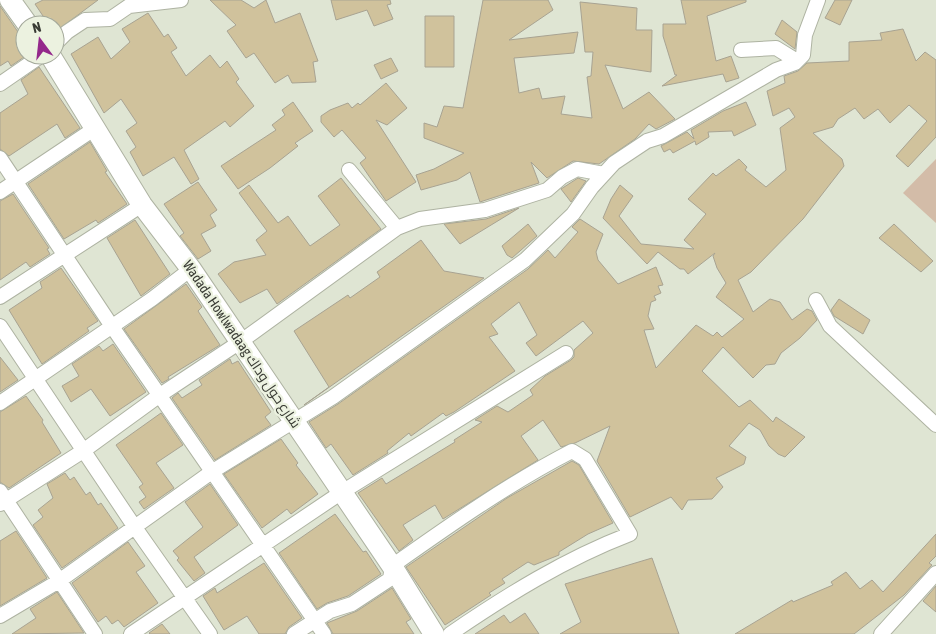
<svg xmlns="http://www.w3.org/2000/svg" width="936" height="634" viewBox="0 0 936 634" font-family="'Asap Condensed',Cairo,sans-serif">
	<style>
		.green { fill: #d3bca8 }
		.building { fill: #d0c29c; stroke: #a8a392 }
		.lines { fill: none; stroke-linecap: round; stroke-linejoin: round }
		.street-casing { stroke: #aeb3a2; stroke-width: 16 }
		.secondary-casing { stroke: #aeb3a2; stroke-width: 22 }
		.street { stroke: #fff; stroke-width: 14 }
		.secondary { stroke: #fff; stroke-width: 20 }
		.labels { text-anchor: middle; stroke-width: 4.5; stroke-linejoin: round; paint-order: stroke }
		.street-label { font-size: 14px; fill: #393b34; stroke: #ecf2e0 }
	</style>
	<rect width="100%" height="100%" fill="#dfe5d3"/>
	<path class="green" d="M936,159V223L903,193Z"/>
	<path class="building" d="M43,0H98L55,32V25H49L35,4Z
		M210,0H241L254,8L266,0L275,23L300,13L318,61L313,62L316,82L292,83L288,75L275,83L254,53L246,58L227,31L236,25Z
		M331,0H390L391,4L387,5L393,19L374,26L367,10L336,20Z
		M483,0H548L553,10L509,40L578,32L574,53L514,58L519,93L539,88L542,99L565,96L561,114L592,118L587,77L591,76L593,52H585L580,2L637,8L636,30H652L651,72L605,65L623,109L649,92L675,119L656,129L649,124L635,139L599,164L573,161L547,178L531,162L539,183L483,201L480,202L470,172L457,180L421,190L416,175L434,169L464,153L424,138V123L437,127L444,106L463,108Z
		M681,0H746V2L707,16L716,61L731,56L739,78L726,82L723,74L662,86L677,75H675L663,36V24H686Z
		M835,0H852L840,25L825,18Z
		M0,6L25,42V53L22,55H27L11,66L8,61L0,66Z
		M148,13L164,37L168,34L177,48L171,52L186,76L210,55L220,68L227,61L239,79L236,82L254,106L230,127L225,121L184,150L199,179L191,184L174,157L143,176L130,152L136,147L126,131L137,123L121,99L104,113L71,54L98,37L111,59L130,42L122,29Z
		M425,16H454V67H425Z
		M782,20L797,32L795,49L775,34Z
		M903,29L916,61L925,52L936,60V137L908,167L896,156L927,121L909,105L890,123L878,109L864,119L855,108L838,119L833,127L813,133L842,159L844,166L803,219L751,272L738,280L753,312L770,299L780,302L792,320L807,309L812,311L817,320L800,338L781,353L775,364L766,365L753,378L723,347L702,371L739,407L750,400L773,422L776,417L805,437L785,457L778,454L769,446L760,430L749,423L729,446L746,457L744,464L716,478L723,487L712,499L688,500L682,510L671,497L630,517L597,461L610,426L575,443L561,447L543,420L521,436L538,460L443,519L435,505L403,525L413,540L399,551L358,493L382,478L386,484L455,442L454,440L482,422L475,420L497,406L508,412L533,395L530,390L545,376L571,360L574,357V350L593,333L583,321L536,356L526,343L537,335L519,302L491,324L498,334L489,337L515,371L454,412L446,416L443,413L411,436L409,433L387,451L388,453L353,475L331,444L326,448L309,422L338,404L528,269L548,250L555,258L578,232L572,227L580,219L603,234L596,252L598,260L618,284L656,267L663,285L658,286L661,293L654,296L656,300L651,302L648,316L654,329L644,330L656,368L696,325L713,336L717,332L722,337L744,319L716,297L726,283L717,268L713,256L715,253L688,274L684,269H680L658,252L647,264L603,218L611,199L620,185L633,196L619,216L641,244L694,249L684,240L706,214L688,199L713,173L716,176L739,159L747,167L745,170L766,187L786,170L780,128L795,117L789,108L773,116L767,91L785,83L784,76L798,71L807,63L849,61V42L882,40L880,33Z
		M391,58L398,71L381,79L374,65Z
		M39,67L80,128L65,138L57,124L9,156L0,149V113L28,94L21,80Z
		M386,83L407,108L387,125L376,120L416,182L386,201L360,163L366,158L342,130L334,137L321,122V116L330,110L348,103L352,108L358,103L360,105Z
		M293,102L313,131L295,143L298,146L270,168L238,189L221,166L276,130L272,125L285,115L282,110Z
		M746,102L756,125L734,136L732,131L708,132L709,137L696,145L695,141L673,153L670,149L664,152L661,146L687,132L694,139L691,130L723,111Z
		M90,142L107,171L105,172L127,204L98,223L96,220L64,239L28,184Z
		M341,178L381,229L277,304L267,289L240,303L218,274L234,262L266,255L256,240L267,231L239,193L249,185L278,223L288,216L310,246L340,225L318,196Z
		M578,178L586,181L571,202L561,189Z
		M198,182L217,210L210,215L216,226L201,234L211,251L198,259L180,236L184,233L164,204Z
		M13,194L49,248L47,249L50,254L30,267L26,262L0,280V201Z
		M519,208L460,244L444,224L486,219Z
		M135,220L170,274L141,296L107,238Z
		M528,224L537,236L512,258L507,255L502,246Z
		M894,224L933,261L921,272L879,238Z
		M421,240L444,271L484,278L304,405L329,387L294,331L348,295L350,298L380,277L377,272Z
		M61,268L98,321L87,328L89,331L42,364L9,310L42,288L40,282Z
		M186,284L202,307L198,311L220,345L168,377L169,379L162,383L124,329Z
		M839,299L870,320L863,334L834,316L831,310Z
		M113,344L146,392L110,416L91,389L71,402L62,386L79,376L72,364L99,346L103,351Z
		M0,357L18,380L0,392Z
		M230,359L232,364L238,361L271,412L265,417L271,425L215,460L172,398L178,393L182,398L202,385L199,380Z
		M26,396L43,420L42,422L61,453L9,488L0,482V412Z
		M161,413L183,445L156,463L174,488L144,509L139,502L146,497L139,487L143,484L116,445Z
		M281,439L298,463L296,465L318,494L291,514L287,509L262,528L224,474Z
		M572,461L579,465L613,523L588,534L559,552V555L534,565L528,562L502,579L505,583L489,593L491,595L445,625L406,567L507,498Z
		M65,473L70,480L74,477L86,495L90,492L98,505L101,503L118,528L62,568L33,525L43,517L38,510L53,498L47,484Z
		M210,484L238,525L194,557L205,573L194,581L177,560L179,558L173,551L203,527L185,502Z
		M335,514L363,552L366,551L381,574L348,596L327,603L317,609L279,553Z
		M16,531L47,578L0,606V541Z
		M936,534V556L929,563L932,565L904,595L854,634H735L792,600L793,602L833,585L831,582L846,572L860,589L872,580L883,592Z
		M128,542L145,566L136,572L158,603L124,627L118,620L112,624L106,616L98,622L72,583Z
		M652,558L679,634H560L581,622L565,584Z
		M264,563L302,618L289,627L285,634H259L247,616L224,630L203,596L215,588L217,593Z
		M936,586V612L923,601Z
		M392,588L411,619L406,622L414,634H333L327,623L357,611Z
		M57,592L84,633L12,634L36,618L30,609Z
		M525,613L539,634H475L504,615L510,623Z
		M162,624L170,634H150L149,633Z"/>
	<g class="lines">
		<defs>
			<path id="street" d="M55,44L67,32L85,20L110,19L129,6L181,0
				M741,50L776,48L797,61
				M0,84L42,55
				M0,158L111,325L324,634
				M349,170L397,228
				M0,192L94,129
				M0,297L142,205
				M816,300L830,326L936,425
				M0,326L134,526L210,634
				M0,403L152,299L191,269
				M0,491L95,634
				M0,504L83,451L160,395L240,342L397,228L420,219L485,210L547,190L562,177L577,169L604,174
				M0,616L59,581L213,471L333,397L525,260L573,214L592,187L614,163L647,141L663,136L776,70L795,63L803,55L805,35L818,0
				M131,634L342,492L566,353
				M294,634L330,611L352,604L390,579L392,566C450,525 508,484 572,451L585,459L630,534C565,559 507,595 450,634
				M881,634L936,573"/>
			<path id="secondary" d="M10,0L28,25
				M50,55L142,205L191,269L392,566L434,634"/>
		</defs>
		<use href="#street" class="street-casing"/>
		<use href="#secondary" class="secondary-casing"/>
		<use href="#street" class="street"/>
		<use href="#secondary" class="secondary"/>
	</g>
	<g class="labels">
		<g class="street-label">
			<text transform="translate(242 344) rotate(56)" y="5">Wadada Howlwadaag شارع حول وداك</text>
		</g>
	</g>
	<g transform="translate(40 40) rotate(345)"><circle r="24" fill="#ecf2e0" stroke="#a4a99b"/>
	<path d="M0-4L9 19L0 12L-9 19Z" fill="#94288b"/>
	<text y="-8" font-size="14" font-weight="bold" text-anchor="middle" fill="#393b34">N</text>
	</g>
</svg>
